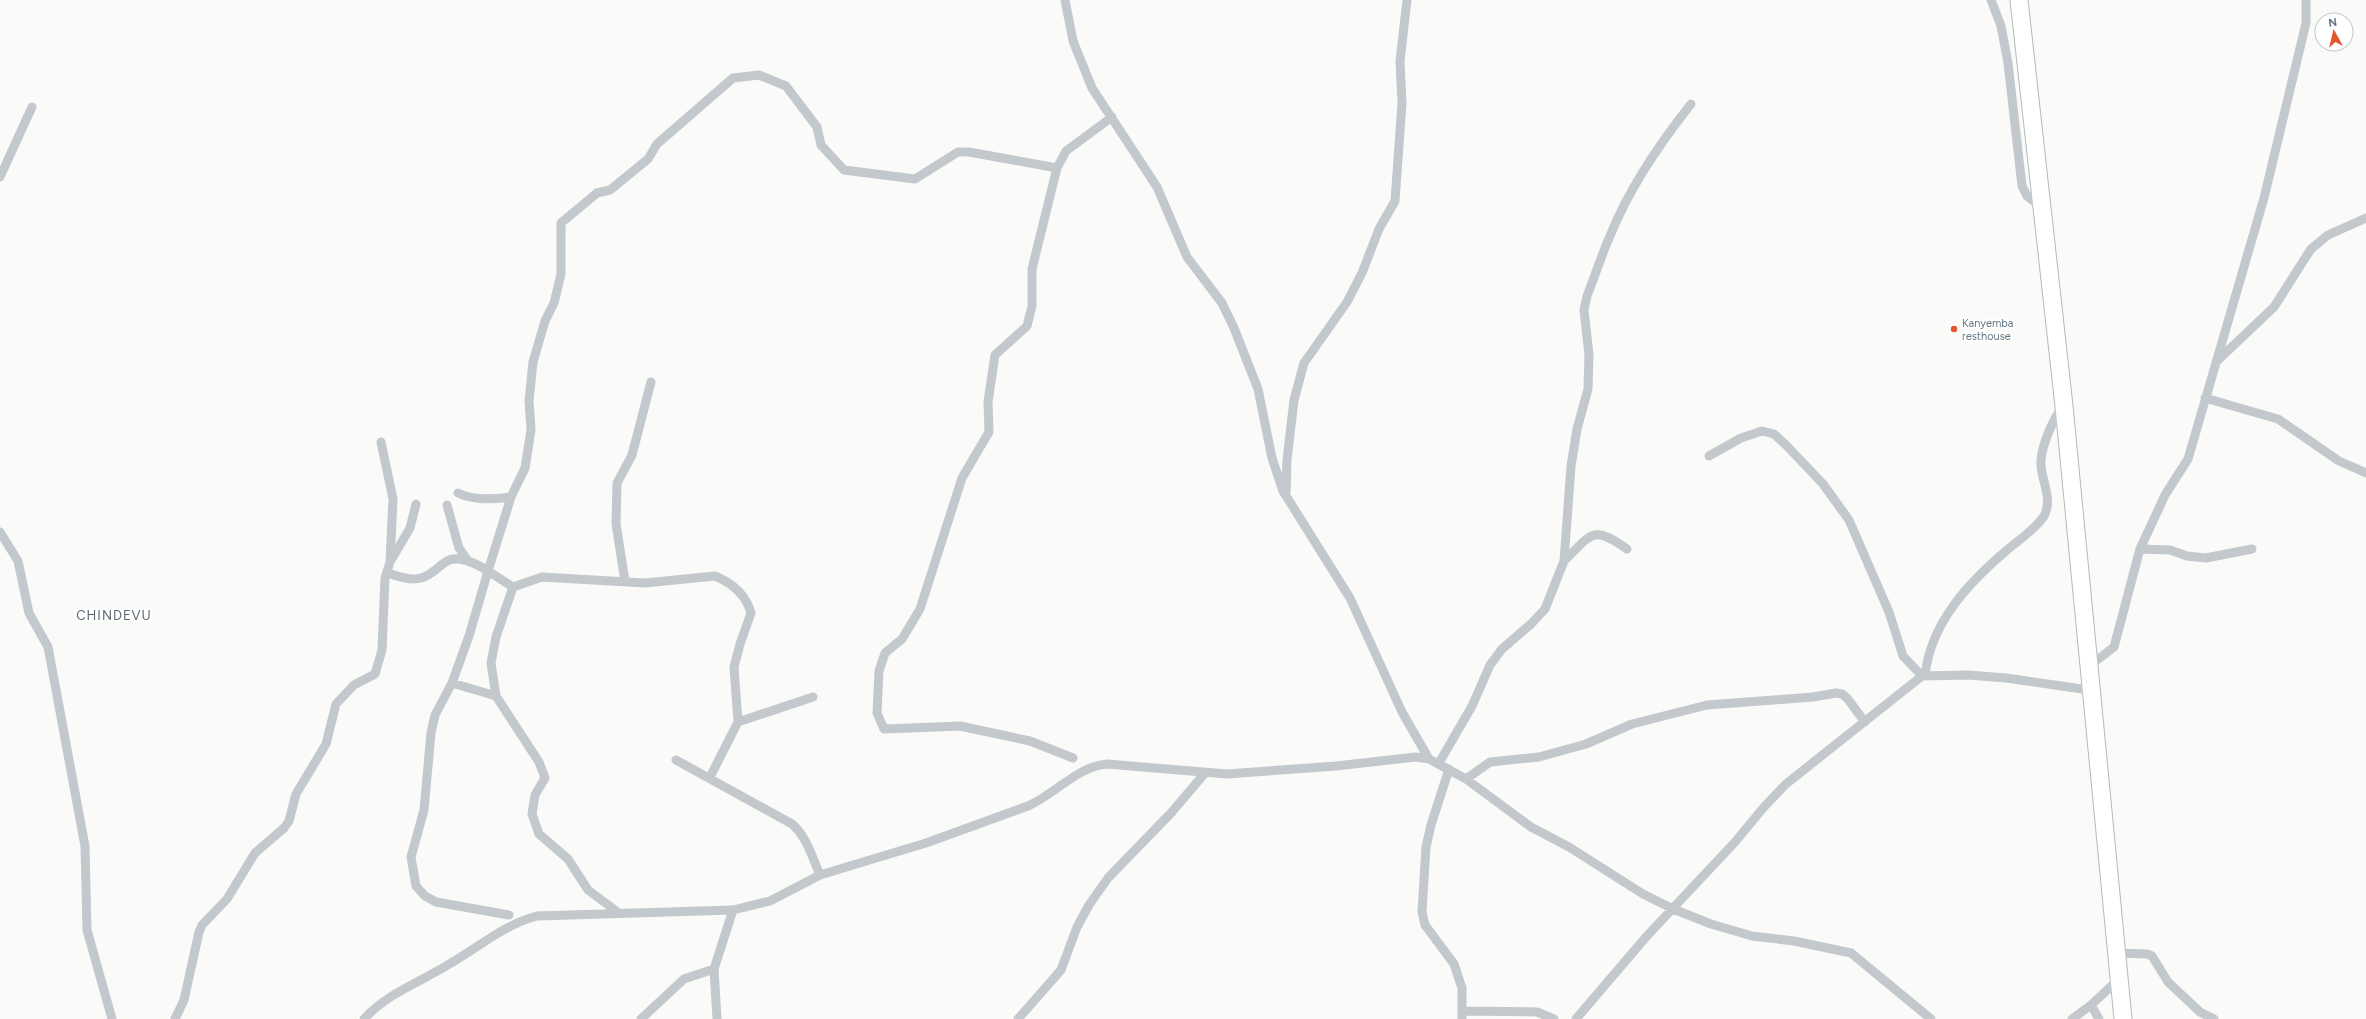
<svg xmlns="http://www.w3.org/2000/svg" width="2366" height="1019" viewBox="0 0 2366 1019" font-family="Figtree,sans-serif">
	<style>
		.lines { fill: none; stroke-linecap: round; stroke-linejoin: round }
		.highway-casing { stroke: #b4b9bd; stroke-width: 19 }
		.street { stroke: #c3c8cc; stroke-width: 9 }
		.highway { stroke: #fff; stroke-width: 17 }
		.poi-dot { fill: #e4572e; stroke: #fff; stroke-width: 1.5 }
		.labels { text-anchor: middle; stroke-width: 4; stroke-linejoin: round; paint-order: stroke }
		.poi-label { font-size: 11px; fill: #657683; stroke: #fff; text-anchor: start }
		.quarter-label { font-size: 13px; letter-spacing: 1px; fill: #57646e; stroke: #fff }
	</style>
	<rect width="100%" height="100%" fill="#fafaf8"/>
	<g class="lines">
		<defs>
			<path id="highway" d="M2019,0L2064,406L2123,1019"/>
		</defs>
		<use href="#highway" class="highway-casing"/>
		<path class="street" d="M1065,0L1073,41L1092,88L1157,187L1187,257L1222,303L1234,328L1258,389L1272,458L1283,491L1350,598L1402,712L1429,759
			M1991,0L2001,26L2008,63L2022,186L2027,196L2042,207
			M0,177L32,107
			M2216,362L2274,307L2311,249L2328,235L2366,218
			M2205,398L2278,419L2339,461L2366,473
			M381,442L393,499L390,562
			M1709,456L1741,438L1762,431L1774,434L1787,446L1823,484L1849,520L1889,612L1903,656L1922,676
			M1286,492L1287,460L1294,400L1304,363L1347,302L1362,273L1379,229L1395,201L1402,103L1400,61L1407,0
			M458,493C475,501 492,499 511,497
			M447,505L459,548L468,561
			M0,532L18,561L29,613L48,647L85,846L87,930L112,1019
			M2140,549L2170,550L2187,556L2206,558L2252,549
			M1564,561C1592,534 1592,524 1627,549
			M387,573C398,576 409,581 421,578C430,576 437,568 444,563C456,553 477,564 488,571L469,636L452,683L435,715L431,733L424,810L411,857L416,886L425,896L436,902L509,915
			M625,581L616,524L617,483L632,455L651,382
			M513,587L488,571L511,497L525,468L531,430L529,401L533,362L545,321L554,303L561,274V223L597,193L610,190L648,159L657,144L733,78L759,75L786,86L817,127L821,145L844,170L915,179L958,152H969L1057,168
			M2088,667L2114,647L2140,549L2165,495L2188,459L2264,198L2306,23V0
			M1925,676C1930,624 1968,583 2006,551C2018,540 2035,530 2044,516C2053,500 2042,482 2041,465C2040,448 2053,419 2063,406
			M452,683L496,696L539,762L545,778L535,795L532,814L539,834L568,859L588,890L619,913
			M496,696L491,663L496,637L513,587L542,577L645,583L715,576C732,583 746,595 751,613L740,644L734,667L738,722
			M1073,758L1030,741L960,726L884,729L877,713L879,671L885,653L902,639L920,609L962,478L989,432L988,402L995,355L1027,326L1032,306V269L1057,168L1066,151L1112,117
			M676,760L792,824C807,837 812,857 820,875
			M1439,763L1472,706L1490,665L1502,649L1531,624L1545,609L1564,561L1571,466L1577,429L1588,389L1589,355L1584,310L1587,296C1595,276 1601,256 1610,236C1628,191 1660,143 1691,104
			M1449,769L1431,825L1426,847L1422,912L1425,925L1454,964L1462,988V1019
			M710,777L738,722L813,697
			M1466,779L1490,762L1539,757L1586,744L1632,724L1707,705L1813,697L1836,693L1842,694L1847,698L1865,722
			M2117,953L2147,954L2152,956L2168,982L2200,1012L2214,1019
			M2091,1005L2099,1019
			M1463,1011L1537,1012L1554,1019
			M175,1019L184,1000L199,932L202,925L227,899L255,853L284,828L289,821L296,794L326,744L336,704L354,685L375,674L382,650L385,578L390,562L410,528L416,504
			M364,1019C389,992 421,982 451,963C479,947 505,924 537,916L733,910L770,901L820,875L926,843L1028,806C1054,795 1078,766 1107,764L1227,774L1336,766L1416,757L1429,759L1466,779L1531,827L1569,847L1643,894L1673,909L1711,924L1752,936L1794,941L1851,953L1931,1019
			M641,1019L684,979L714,969
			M717,1019L714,969L733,910
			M1018,1019L1061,970L1077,927L1089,905L1108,878L1171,813L1205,773
			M1576,1019L1646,937L1735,842L1764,807L1786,784L1922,676L1968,675L2006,678L2089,690
			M2072,1019L2091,1005L2119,979"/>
		<use href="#highway" class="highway"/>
	</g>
	<circle class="poi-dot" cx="1954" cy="329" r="4"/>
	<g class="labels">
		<g class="poi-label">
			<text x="1962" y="327">Kanyemba<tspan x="1962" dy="13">resthouse</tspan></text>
		</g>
		<g class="quarter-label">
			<text x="114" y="620">CHINDEVU</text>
		</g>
	</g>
	<g transform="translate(2334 32) rotate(352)"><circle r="19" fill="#ffffff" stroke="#c1c8cd"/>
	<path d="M0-3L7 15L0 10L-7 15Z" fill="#e4572e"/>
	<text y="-6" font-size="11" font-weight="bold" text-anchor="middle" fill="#657683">N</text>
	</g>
</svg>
